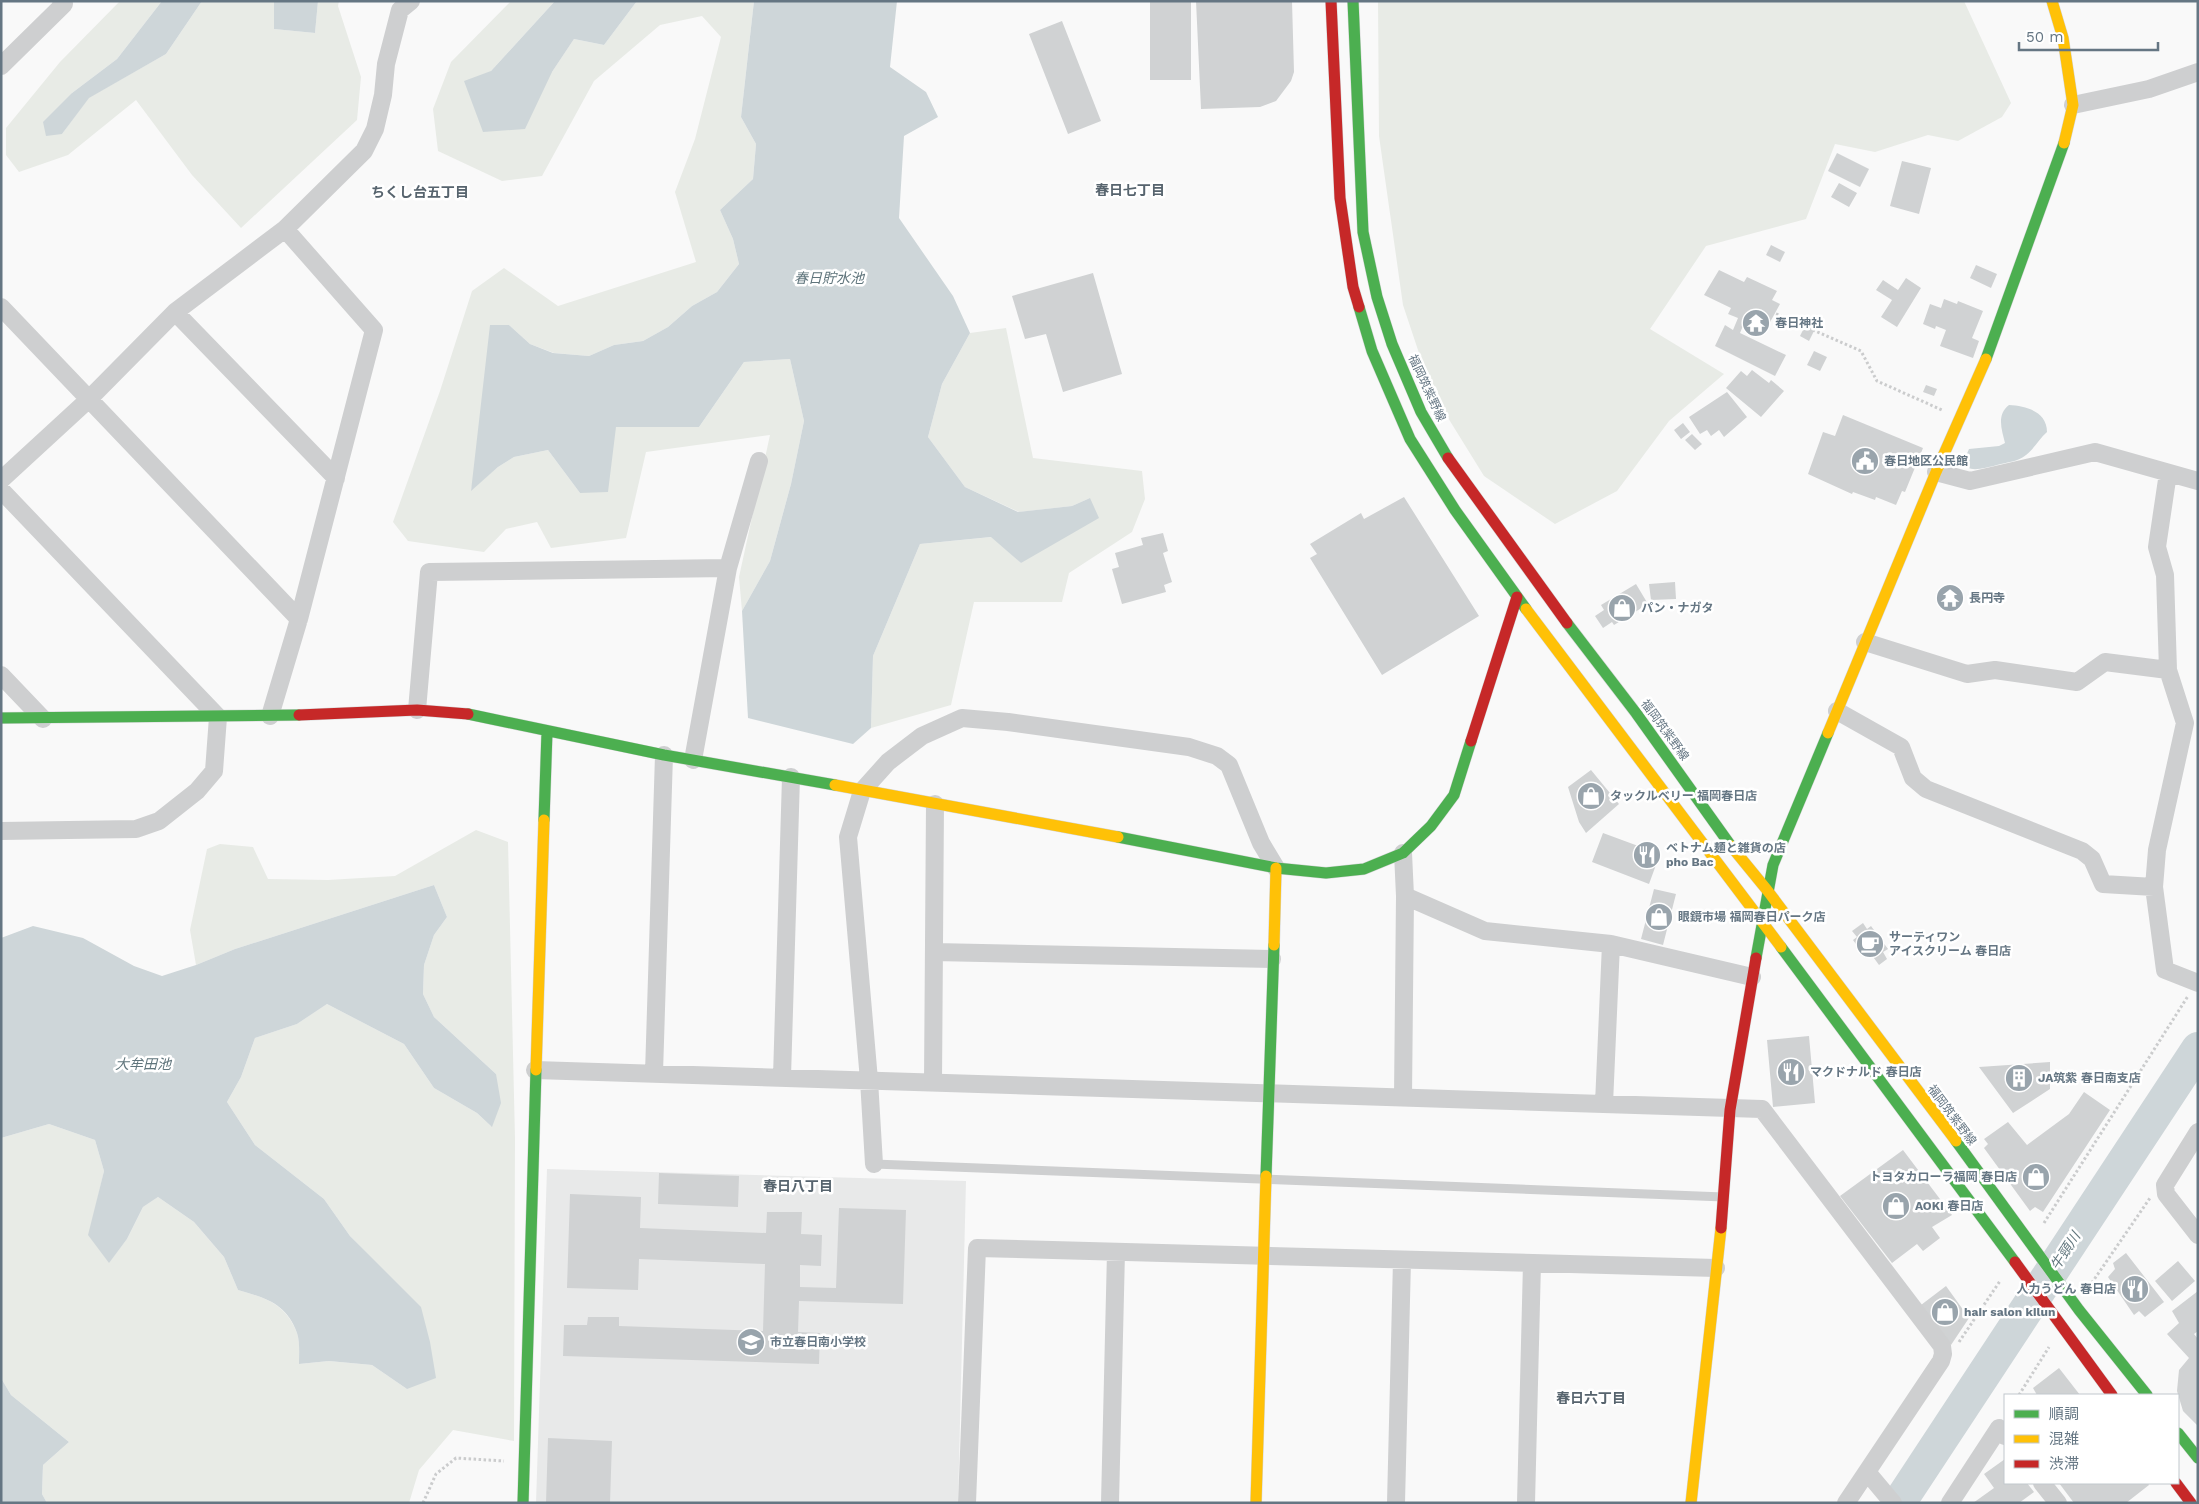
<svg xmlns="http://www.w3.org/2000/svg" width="2199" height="1504" viewBox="0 0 2199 1504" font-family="'Work Sans','Noto Sans JP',sans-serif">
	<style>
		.built { fill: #e8e9e9 }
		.green { fill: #e8ebe6 }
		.water { fill: #ced6d9 }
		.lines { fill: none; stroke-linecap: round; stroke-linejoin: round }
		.river { stroke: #ced6d9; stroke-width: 34 }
		.building { fill: #d0d2d3 }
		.fast-casing { stroke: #d5d6d7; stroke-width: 12 }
		.slow-casing { stroke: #d5d6d7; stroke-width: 12 }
		.jam-casing { stroke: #d5d6d7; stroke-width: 12 }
		.path { stroke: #cbcccd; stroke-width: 3; stroke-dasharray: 2.5 2.5; stroke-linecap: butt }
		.lane { stroke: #cecfd0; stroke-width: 9 }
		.street { stroke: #cecfd0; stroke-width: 18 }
		.fast { stroke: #4caf50; stroke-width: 11 }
		.slow { stroke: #ffc107; stroke-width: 11 }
		.jam { stroke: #c62828; stroke-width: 11 }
		.labels { text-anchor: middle; stroke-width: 5; stroke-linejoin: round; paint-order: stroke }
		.poi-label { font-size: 12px; font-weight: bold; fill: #657683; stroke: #fff; text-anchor: start }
		.street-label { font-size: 12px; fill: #657683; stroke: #fff }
		.neighbourhood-label { font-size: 14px; font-weight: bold; fill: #57646e; stroke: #fff }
		.water-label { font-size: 14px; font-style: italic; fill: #60757c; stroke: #fff }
	</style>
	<rect width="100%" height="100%" fill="#f9f9f9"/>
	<path class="built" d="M547,1169L966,1181L958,1503H536Z"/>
	<path class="green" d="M120,1H162L117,59L72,93L62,134L88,98L166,54L202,1H274V29L315,33L318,1H339L338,6L361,77L357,120L241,228L192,175L136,100L68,155L19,172L6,155V128L60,62Z
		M511,1H555L491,71L552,72L574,39L604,45L637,1H754L741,117L756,144L753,179L720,210L733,239L739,264L717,292L692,306L668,327L643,341L614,345L589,356L554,353L530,344L509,325L471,490L498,467L514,457L548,450L580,493L616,427H699L744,362L790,359L804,421L791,484L770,561L742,611L739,577L770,435L646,452L626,538L551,548L537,522L506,529L484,552L408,541L393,522L440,391L472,291L504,268L558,306L696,262L675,192L695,139L721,37L702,16L660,25L594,81L542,176L502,181L438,151L433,109L451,62Z
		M1378,1H1964L2011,103L2002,117L1958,141L1928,135L1875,152L1835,144L1806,219L1706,246L1650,329L1724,374L1669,421L1617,491L1555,524L1484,476L1432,392L1403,305L1379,136Z
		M1006,328L1033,458L1142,471L1145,499L1132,532L1069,573L1062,602H974L951,705L871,728L873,656L920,544L992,537L1021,563L1090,498L1072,506L1019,512L965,487L928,437L942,384L970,333Z
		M476,830L508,842L515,1138L514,1441L453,1430L419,1470L409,1503H47L42,1494L43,1465L69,1442L11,1395L1,1378V1138L49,1124L95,1140L104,1171L89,1235L109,1262L127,1239L143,1207L158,1197L194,1222L224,1257L238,1290C266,1298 286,1304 297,1333C300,1342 299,1355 299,1364L329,1361L372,1365L407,1389L377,1264L350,1236L324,1199L255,1145L227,1102L241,1077L255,1038L297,1024L327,1004L404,1044L434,1088L477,1113L491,1126L496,1074L434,1017L423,994L424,965L434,935L447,917L434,885L235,949L196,965L190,930L207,849L220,844L253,847L268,879L328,880L395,876Z"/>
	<path class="water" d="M162,1H202L166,54L89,98L62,134L46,136L43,122L72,93L117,59Z
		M274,1H318L315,33L274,29Z
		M555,1H637L604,45L574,39L552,72L525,129L483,132L464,81L491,71Z
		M754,1H897L890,67L926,92L938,117L904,136L899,218L953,296L970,333L942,384L928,437L965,487L1018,512L1072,506L1090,498L1099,518L1021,563L991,537L920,544L873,656L871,728L853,744L748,718L742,611L770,561L791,484L804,421L790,359L744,362L699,427H616L608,492L580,493L548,450L514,457L498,467L471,491L490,325H509L530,344L553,353L589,356L614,345L643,341L668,327L692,306L717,292L739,264L733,239L720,210L753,179L756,144L741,117Z
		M2009,405C2027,406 2047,412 2047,432C2039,439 2034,449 2026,455C2018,462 2007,462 1997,465C1981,469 1956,477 1969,449L1999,446L2005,443C2002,430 1996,415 2009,405Z
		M434,885L447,917L434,935L424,965L423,994L434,1017L496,1074L501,1103L492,1127L477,1113L434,1088L404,1044L327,1004L297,1024L255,1038L241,1077L227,1102L255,1145L324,1199L350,1236L421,1307L430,1342L436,1378L407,1389L372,1365L329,1361L299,1364C299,1355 300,1342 297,1333C287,1304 266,1298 238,1290L224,1257L194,1222L158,1197L143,1207L127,1239L109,1263L88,1235L104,1171L95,1140L49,1124L1,1138V938L33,926L83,938L134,966L162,976L196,965L235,949Z
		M1,1378L11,1395L69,1442L43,1465L42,1494L47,1503H1Z"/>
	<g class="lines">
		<path class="river" d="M1899,1503L2198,1049"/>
	</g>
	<path class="building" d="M1150,1H1191V80H1150Z
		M1196,1H1292L1294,72L1291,81L1276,101L1260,107L1201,109Z
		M1062,21L1101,121L1068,134L1029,34Z
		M1837,153L1869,169L1860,187L1828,171Z
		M1902,161L1931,168L1919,214L1890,206Z
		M1839,183L1857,193L1849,207L1831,197Z
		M1771,245L1785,252L1780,262L1766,255Z
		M1976,265L1997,274L1991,288L1970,278Z
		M1719,270L1744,282L1747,277L1777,291L1772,300L1780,304L1769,324L1763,321L1760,328L1745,321L1740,333L1786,355L1775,376L1715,346L1725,325L1733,330L1738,318L1728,314L1731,308L1704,295Z
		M1093,273L1122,374L1063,392L1046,334L1025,339L1012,296Z
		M1906,278L1921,288L1897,327L1881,317L1892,300L1876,290L1883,280L1898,290Z
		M1944,299L1957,304L1958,301L1983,311L1972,338L1979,341L1973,358L1940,346L1946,330L1936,326L1935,329L1923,324L1930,304L1941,308Z
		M1809,318L1818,323L1809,341L1800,336Z
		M1814,351L1827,357L1820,371L1807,365Z
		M1752,370L1769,383L1771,380L1784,391L1761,417L1726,388L1741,371L1747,376Z
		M1926,385L1937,389L1934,396L1923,392Z
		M1727,392L1747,417L1724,437L1719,430L1711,436L1707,430L1700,434L1689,417Z
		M1843,415L1923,448L1905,492L1902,491L1896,505L1876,497L1875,500L1853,492L1852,494L1808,474L1823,432L1835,436Z
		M1683,423L1690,432L1681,439L1674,430Z
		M1692,434L1702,444L1695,450L1685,440Z
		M1404,497L1479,616L1382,675L1310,558L1317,554L1310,544L1361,513L1364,519Z
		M1163,533L1168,551L1163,553L1172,582L1164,585L1166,592L1122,604L1112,569L1119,567L1115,553L1143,545L1141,538Z
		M1675,582L1676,599L1651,600L1649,584Z
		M1636,584L1648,604L1614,625L1612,622L1603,628L1595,616L1604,610L1601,605Z
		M1591,770L1619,804L1586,833L1579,822L1568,787Z
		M1603,833L1660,854L1649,884L1592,862Z
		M1654,889L1676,894L1663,945L1641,939Z
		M1863,923L1867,929L1871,926L1888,949L1883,952L1887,959L1879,965L1871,954L1866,958L1853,940L1857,937L1852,931Z
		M1809,1036L1815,1103L1773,1107L1767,1040Z
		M2050,1062V1089L2013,1113L1979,1067Z
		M2084,1092L2110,1110L2043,1212L2035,1207L2030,1211L1984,1148L1988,1144L1984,1139L2008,1122L2027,1145L2069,1114Z
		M1903,1150L1952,1215L1932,1227L1940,1238L1923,1251L1917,1244L1892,1263L1840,1196Z
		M659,1173L739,1176L738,1207L658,1204Z
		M570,1194L641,1197L640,1228L766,1233L767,1212H802L801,1234L822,1235L821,1266L800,1265V1287L836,1288L839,1208L906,1210L903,1304L799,1301L798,1332L820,1333L819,1364L563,1356L564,1325H587L588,1317H619V1326L763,1331L765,1264L639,1259L638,1290L567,1288Z
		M2126,1253L2164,1302L2145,1317L2139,1311L2134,1315L2108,1277L2115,1269L2113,1263Z
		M2178,1261L2195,1281L2172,1301L2155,1281Z
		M1946,1286L1969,1318L1951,1345L1921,1305Z
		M2198,1291V1331L2194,1334L2198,1339V1426L2183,1411L2177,1391L2179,1370L2189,1358L2167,1334L2179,1323L2172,1311Z
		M2059,1368L2080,1395H2037L2033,1388Z
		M548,1438L612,1441L610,1503H546Z
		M2005,1459V1483H2027L2034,1492L2019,1503H1973L1994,1488L1984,1474Z
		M2059,1483H2148L2149,1485L2126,1503H2074Z"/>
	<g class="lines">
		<defs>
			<path id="fast" d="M1353,1L1363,232L1377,297L1392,344L1421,412L1448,458
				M1359,307L1372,351L1410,439L1455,510L1526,609
				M1986,359L2064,143
				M1567,623L1636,713L1731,846
				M468,714L664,755L835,785
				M1,718L299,715
				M544,820L547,732
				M1118,837L1276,868L1326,873L1364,869L1403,853L1431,826L1454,795L1471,741
				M1781,947L2015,1262
				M1756,958L1773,865L1828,733
				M1956,1141L2079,1310L2147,1395
				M1266,1176L1274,945
				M2178,1433L2198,1458
				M523,1503L536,1070"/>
			<path id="slow" d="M2052,1L2063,38L2073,105L2064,143
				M1526,609L1781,947
				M1828,733L1936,472L1986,359
				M835,785L1118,837
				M1731,846L1767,890L1956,1141
				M1274,945L1276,868
				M536,1070L544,820
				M1256,1503L1266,1176
				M1691,1503L1721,1228"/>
			<path id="jam" d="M1331,1L1340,198L1353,287L1359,307
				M1448,458L1567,623
				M299,715L417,710L468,714
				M1471,741L1517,597
				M1721,1228L1730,1110L1756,958
				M2015,1262L2112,1395
				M2176,1483L2191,1503"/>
		</defs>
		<use href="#fast" class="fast-casing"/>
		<use href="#slow" class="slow-casing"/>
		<use href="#jam" class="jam-casing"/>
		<path class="path" d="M1776,314L1861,351L1877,381L1942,410
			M2044,1223L2188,996
			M2089,1287L2150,1198
			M1959,1342L2000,1281
			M2019,1395L2049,1347
			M423,1503L436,1474L456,1458L504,1461"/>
		<path class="lane" d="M874,1164L1724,1197"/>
		<path class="street" d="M1,66L64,4L61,1
			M2073,105L2149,89L2198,72
			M1,307L299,619
			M175,312L336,478
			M1936,472L1970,481L2095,452L2198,481
			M2168,473L2157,547L2165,575L2168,670L2185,723L2157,850L2154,887L2165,970L2198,983
			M1,480L88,400L175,312L285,229L364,151L375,129L383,95L386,64L400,10L411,1
			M1,490L218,717L214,771L197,791L159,821L136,829L1,831
			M1865,642L1967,674L1995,670L2077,682L2105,662L2168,670
			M1,675L43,719
			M417,710L429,572L728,568
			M1837,711L1901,747L1913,778L1926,789L2082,851L2092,859L2103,884L2154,887
			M270,716L299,619L374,330L285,229
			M693,760L728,568L759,461
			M1405,896L1485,931L1611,944L1604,1104
			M1611,944L1752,977
			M934,952L1272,959
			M535,1070L1762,1109L1942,1346L1943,1354L1941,1361L1846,1503
			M654,1073L664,755
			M782,1077L791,777
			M933,1082L935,804
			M1403,1097L1405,896L1403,853
			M2198,1132L2165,1185L2166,1194L2198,1235
			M874,1164L869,1080L848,837L862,791L888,762L922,736L962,718L1008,722L1189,747L1217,756L1229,765L1261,843L1276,868
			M1867,1472L1893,1503
			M2042,1483L2058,1503
			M967,1503L977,1248L1716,1268
			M1110,1503L1116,1252
			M1396,1503L1402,1260
			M1526,1503L1532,1263
			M1950,1503L1999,1428L2005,1436"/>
		<use href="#fast" class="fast"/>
		<use href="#slow" class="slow"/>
		<use href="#jam" class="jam"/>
	</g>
	<defs>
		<symbol id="temple-disc" viewBox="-11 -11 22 22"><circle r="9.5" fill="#99a4ac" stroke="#fff"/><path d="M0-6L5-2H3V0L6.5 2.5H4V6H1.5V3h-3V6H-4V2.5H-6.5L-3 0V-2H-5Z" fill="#fff"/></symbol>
		<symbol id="civic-disc" viewBox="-11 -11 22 22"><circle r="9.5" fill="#99a4ac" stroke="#fff"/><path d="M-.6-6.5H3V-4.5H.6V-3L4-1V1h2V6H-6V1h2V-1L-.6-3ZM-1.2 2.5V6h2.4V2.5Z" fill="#fff"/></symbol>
		<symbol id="shop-disc" viewBox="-11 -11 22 22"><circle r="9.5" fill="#99a4ac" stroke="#fff"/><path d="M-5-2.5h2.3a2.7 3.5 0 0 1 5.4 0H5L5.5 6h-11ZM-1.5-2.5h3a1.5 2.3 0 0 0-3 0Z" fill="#fff"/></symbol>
		<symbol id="restaurant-disc" viewBox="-11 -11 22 22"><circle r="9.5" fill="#99a4ac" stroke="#fff"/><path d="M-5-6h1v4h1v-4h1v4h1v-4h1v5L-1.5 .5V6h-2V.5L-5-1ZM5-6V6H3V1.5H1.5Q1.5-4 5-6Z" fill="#fff"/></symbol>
		<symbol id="cafe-disc" viewBox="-11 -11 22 22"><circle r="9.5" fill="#99a4ac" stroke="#fff"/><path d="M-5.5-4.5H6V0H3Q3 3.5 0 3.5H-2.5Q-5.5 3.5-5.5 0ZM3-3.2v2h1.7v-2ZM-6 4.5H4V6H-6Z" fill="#fff"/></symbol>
		<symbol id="building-disc" viewBox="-11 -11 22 22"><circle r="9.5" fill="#99a4ac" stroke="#fff"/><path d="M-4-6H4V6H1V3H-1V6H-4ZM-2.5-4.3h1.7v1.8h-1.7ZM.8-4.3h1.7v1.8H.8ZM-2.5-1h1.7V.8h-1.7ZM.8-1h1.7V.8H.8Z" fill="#fff"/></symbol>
		<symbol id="school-disc" viewBox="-11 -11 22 22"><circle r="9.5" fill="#99a4ac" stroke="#fff"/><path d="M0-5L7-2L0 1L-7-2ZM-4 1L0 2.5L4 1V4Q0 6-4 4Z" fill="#fff"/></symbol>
	</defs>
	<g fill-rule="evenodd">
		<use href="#temple-disc" x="1740" y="307" width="32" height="32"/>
		<use href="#civic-disc" x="1849" y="445" width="32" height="32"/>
		<use href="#temple-disc" x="1934" y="582" width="32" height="32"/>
		<use href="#shop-disc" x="1606" y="592" width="32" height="32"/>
		<use href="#shop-disc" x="1575" y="780" width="32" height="32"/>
		<use href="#restaurant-disc" x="1631" y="839" width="32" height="32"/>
		<use href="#shop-disc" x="1643" y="901" width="32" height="32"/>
		<use href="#cafe-disc" x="1854" y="928" width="32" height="32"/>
		<use href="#restaurant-disc" x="1775" y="1056" width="32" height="32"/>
		<use href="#building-disc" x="2003" y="1062" width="32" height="32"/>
		<use href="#shop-disc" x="2020" y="1161" width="32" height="32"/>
		<use href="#shop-disc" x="1880" y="1190" width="32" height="32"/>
		<use href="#restaurant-disc" x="2119" y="1273" width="32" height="32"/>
		<use href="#shop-disc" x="1929" y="1296" width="32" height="32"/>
		<use href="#school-disc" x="735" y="1326" width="32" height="32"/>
	</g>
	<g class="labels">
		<g class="poi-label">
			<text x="1775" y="327">春日神社</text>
			<text x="1884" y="465">春日地区公民館</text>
			<text x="1969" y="602">長円寺</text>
			<text x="1641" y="612">パン・ナガタ</text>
			<text x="1610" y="800">タックルベリー 福岡春日店</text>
			<text x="1666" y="852">ベトナム麺と雑貨の店<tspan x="1666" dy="14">pho Bac</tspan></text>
			<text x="1678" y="921">眼鏡市場 福岡春日パーク店</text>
			<text x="1889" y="941">サーティワン<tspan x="1889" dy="14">アイスクリーム 春日店</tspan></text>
			<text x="1810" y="1076">マクドナルド 春日店</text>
			<text x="2038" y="1082">JA筑紫 春日南支店</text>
			<text x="2017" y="1181" text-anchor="end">トヨタカローラ福岡 春日店</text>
			<text x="1915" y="1210">AOKI 春日店</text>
			<text x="2116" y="1293" text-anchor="end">人力うどん 春日店</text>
			<text x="1964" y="1316">hair salon kilun</text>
			<text x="770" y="1346">市立春日南小学校</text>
		</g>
		<g class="street-label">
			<text transform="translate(1427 388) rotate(65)" y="4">福岡筑紫野線</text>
			<text transform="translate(1665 730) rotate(54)" y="4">福岡筑紫野線</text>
			<text transform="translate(1952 1115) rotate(53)" y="4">福岡筑紫野線</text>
		</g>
		<g class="neighbourhood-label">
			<text x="1130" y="195">春日七丁目</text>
			<text x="420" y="197">ちくし台五丁目</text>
			<text x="798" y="1191">春日八丁目</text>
			<text x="1591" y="1403">春日六丁目</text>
		</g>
		<g class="water-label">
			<text x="829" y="283">春日貯水池</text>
			<text x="143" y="1069">大牟田池</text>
			<text transform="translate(2065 1251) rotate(-57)" y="5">牛頸川</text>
		</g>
	</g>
	<rect width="2199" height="1504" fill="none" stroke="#657683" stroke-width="5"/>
	<rect x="2004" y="1394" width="175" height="90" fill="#ffffff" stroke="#c1c8cd"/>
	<rect x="2014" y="1410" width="25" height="8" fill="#4caf50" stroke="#c1c8cd"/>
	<text x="2049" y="1419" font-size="15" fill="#657683">順調</text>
	<rect x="2014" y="1435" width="25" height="8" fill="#ffc107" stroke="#c1c8cd"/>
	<text x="2049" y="1444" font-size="15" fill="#657683">混雑</text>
	<rect x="2014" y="1460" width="25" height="8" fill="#c62828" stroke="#c1c8cd"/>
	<text x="2049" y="1469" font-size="15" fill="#657683">渋滞</text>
	<path d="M2019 42v8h139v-8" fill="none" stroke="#657683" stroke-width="2.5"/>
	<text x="2026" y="42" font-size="15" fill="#657683" stroke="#ffffff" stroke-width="4" paint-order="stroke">50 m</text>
</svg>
